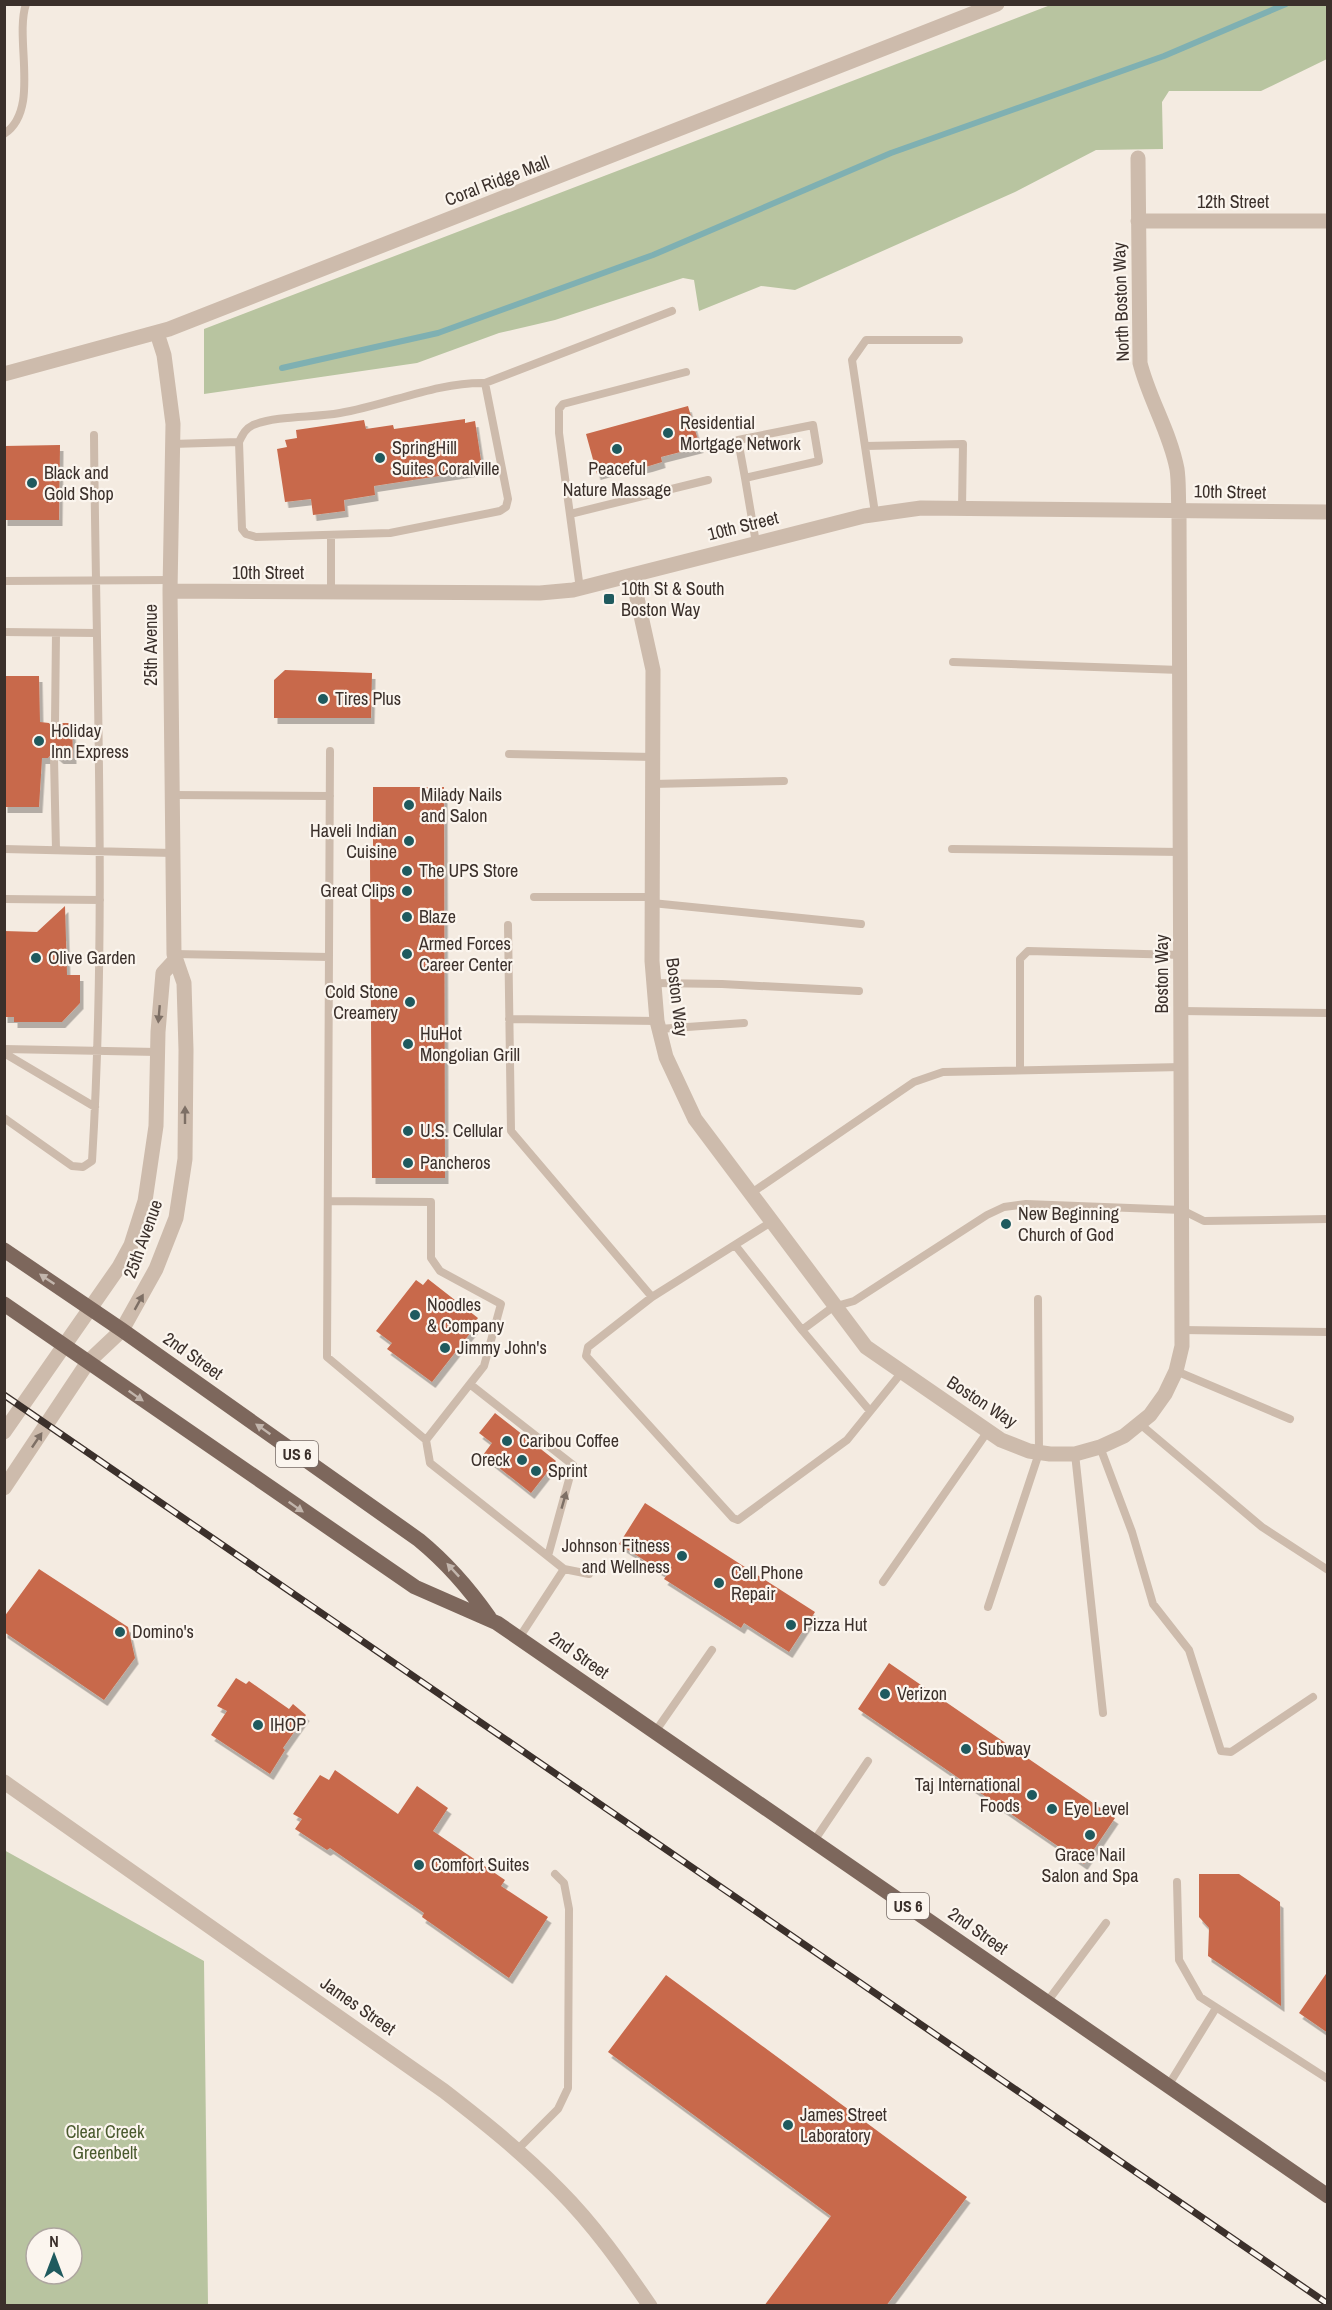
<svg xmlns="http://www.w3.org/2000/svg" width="1332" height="2310" viewBox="0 0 1332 2310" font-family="'Archivo Narrow',sans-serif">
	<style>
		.green { fill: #b8c4a0; fill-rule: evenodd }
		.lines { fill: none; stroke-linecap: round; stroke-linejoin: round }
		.stream { stroke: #7fb0b2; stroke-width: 6 }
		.building { fill: #c8694b; filter: url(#shadow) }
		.service { stroke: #cdbbac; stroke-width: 8 }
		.minor { stroke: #cdbbac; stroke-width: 15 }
		.primary { stroke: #7d675c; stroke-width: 15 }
		.rail-casing { stroke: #3b302b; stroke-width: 7 }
		.rail { stroke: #fbf5ee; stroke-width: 4.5; stroke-dasharray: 14; stroke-linecap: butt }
		.oneway { fill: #7d6f65 }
		.oneway2 { fill: #c2b5ac }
		.poi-dot { fill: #1f5a5e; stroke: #fbf5ee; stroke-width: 2 }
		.labels { text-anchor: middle; stroke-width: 4.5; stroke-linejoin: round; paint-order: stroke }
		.shield { fill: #fbf5ee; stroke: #756b66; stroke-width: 1.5 }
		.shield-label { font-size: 16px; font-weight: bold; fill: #3b302b }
		.street-label { font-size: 18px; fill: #3b302b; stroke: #fbf5ee }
		.poi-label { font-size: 18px; fill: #3b302b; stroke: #fbf5ee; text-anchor: start }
		.park-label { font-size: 18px; fill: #4a5a2e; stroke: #fbf5ee }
	</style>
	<defs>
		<filter id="shadow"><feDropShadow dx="3.5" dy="6" stdDeviation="0" flood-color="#0004"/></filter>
	</defs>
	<rect width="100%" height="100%" fill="#f4ebe1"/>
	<path class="green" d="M1053,4L1327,5V59L1261,91H1169L1162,102L1163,149L1096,150L1015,192L795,290L761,286L699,311L694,280L683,278L555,320L499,333L417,363L204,394V329Z
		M4,1850L204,1961L208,2305H5ZM36,2238H72V2274H36Z"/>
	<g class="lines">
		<path class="stream" d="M282,368L438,333L653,255L891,153L1164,56L1286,4"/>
	</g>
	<path class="building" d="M688,406L700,447L661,457L662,462L649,466L636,469L634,464L597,474L586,434Z
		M465,419V423L475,421L482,467L472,469V471L374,486L375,495L344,500L345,511L313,515L311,499L285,502L277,449L287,447L285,440L297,438L296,430L364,420L366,429L393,425L394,429Z
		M60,445L59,520H4V446Z
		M285,670L372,673L371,718H274V680Z
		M4,676H39L40,722L49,723L54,729L61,723H72L73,758H60L53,752L48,758H42L39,807H4Z
		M373,787H444L445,1178H372L370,860H373Z
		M65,906L67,975H80V1003L62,1022H14V1017H4V931L37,932Z
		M428,1279L478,1318L472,1326L475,1327L432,1382L387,1349L392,1343L376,1331L416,1280L423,1285Z
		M495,1413L556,1461L531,1493L483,1455L492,1443L479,1433Z
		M645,1503L815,1612L789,1652L744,1623L741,1628L664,1579L667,1575L619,1544Z
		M39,1569L128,1627L135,1658L104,1700L4,1632V1617Z
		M889,1663L1115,1818L1084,1864L858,1709Z
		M236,1678L246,1684L249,1681L289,1709L293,1704L306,1715L283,1748L285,1750L270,1774L211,1735L227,1711L217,1706Z
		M335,1770L398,1814L417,1786L448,1808L433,1831L505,1880L501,1886L548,1917L509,1978L422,1917L424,1913L330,1848L327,1850L295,1829L302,1819L293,1814L320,1775L329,1780Z
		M1199,1874H1239L1280,1902L1281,2006L1208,1956L1209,1928L1199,1917Z
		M1328,1971V2033L1299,2013Z
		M666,1975L967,2197L886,2306H764L831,2216L608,2052Z"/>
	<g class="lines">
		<path class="service" d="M4,134C41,110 14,40 26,4
			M239,442C243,434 245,429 253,425C280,415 312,418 340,413C388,405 436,382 485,383
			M172,444L239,442L242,529L246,534L256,537L390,533L500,511L506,507L508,499L485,383L672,311
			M865,446L963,444L962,508
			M745,478L738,440L813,425L819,461L745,478L756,543
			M875,513L852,360L866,340H959
			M570,514L708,480
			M331,535V592
			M4,581L170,580
			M580,589L559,433V409L563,404L686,372
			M4,632L96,633
			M953,662L1180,670
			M55,723L56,633
			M330,751L327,1357L426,1440L430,1463L564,1569L589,1574
			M509,754L653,757
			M54,758L56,850
			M652,784L784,781
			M172,795L330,796
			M4,849L173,853
			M952,849L1181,852
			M534,897H652
			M4,899L100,900
			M652,903L861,924
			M508,925L511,1131L652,1297
			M174,954L329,957
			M654,983L722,984L859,991
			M1182,1011L1328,1013
			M509,1019L657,1021
			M659,1029L744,1023
			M4,1049L157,1052
			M4,1053L95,1107
			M1020,1070V959L1028,951L1182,955
			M4,1118L72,1166L83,1167L92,1161C107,919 96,677 94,435
			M750,1194L914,1082L943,1072L1182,1067
			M328,1201L431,1202V1258L440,1271L501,1304L484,1366L426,1440
			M771,1222L652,1297L588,1347L586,1356L733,1518L738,1520L847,1440L902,1372
			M735,1245L802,1330L870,1411
			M802,1330L833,1307L854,1301L987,1215L1004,1207L1026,1204L1182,1210L1204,1221L1328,1219
			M1182,1330L1328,1332
			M1176,1371L1290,1419
			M471,1385L573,1465L548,1556
			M1140,1424L1262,1527L1328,1570
			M1100,1447L1132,1532L1153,1604L1189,1650L1221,1751L1231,1752L1313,1697
			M1075,1454L1103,1713
			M883,1582L988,1431
			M988,1607L1039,1453L1038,1299
			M519,1638L564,1569
			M655,1732L712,1650
			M814,1841L868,1761
			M1177,1882L1179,1960L1200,1997L1328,2079
			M1047,2002L1106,1923
			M1168,2086L1216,2008
			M517,2150L558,2109L568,2088L569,1909L564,1883L555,1874"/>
		<path class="minor" d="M1138,221H1328
			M4,374L169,329L997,4
			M632,575L653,670L652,961L657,1021L666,1057L695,1119L866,1347L1001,1440L1029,1451L1050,1454H1075L1100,1447L1124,1436L1150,1415L1165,1394L1176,1371L1182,1346L1179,511C1178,497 1179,482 1177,469C1170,432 1149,399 1140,363L1138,158
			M170,591L540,593L573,590L864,516L921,508L1328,512
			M4,1432L119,1267L131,1245L145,1201L156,1126L158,1032L163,973L175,960
			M4,1488L88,1362L122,1330L156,1269L176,1218L185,1159L186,1050L184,983L174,954L170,591L173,424L164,355L157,333
			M4,1782L444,2091C484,2122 523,2153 559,2190C594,2225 622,2265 650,2306"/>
		<path class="primary" d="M4,1250L122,1330L419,1540C447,1563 468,1587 489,1617
			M4,1304L415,1587L497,1623L1328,2196"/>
		<defs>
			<path id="rail" d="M4,1395L1328,2304"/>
		</defs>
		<use href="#rail" class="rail-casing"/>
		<use href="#rail" class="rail"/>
	</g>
	<defs><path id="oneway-solid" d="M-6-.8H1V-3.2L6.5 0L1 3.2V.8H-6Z" transform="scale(1.5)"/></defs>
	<g class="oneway">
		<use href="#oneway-solid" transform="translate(159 1014) rotate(95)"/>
		<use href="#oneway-solid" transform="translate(185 1115) rotate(-90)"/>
		<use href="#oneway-solid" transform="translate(139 1302) rotate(-61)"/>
		<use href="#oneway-solid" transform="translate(37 1440) rotate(-56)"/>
		<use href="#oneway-solid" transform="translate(564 1500) rotate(-74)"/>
	</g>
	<g class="oneway2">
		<use href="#oneway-solid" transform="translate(47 1279) rotate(-146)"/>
		<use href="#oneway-solid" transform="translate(136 1396) rotate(35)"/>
		<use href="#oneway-solid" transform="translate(263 1429) rotate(-145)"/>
		<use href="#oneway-solid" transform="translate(296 1507) rotate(35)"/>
		<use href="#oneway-solid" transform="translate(453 1570) rotate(-133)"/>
	</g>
	<g class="poi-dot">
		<circle cx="668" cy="433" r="6"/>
		<circle cx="617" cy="449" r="6"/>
		<circle cx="380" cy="458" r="6"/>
		<circle cx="32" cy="483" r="6"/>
		<rect x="603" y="593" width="12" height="12" rx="3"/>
		<circle cx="323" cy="699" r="6"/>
		<circle cx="39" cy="741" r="6"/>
		<circle cx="409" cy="805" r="6"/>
		<circle cx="409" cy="841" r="6"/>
		<circle cx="407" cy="871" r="6"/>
		<circle cx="407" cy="891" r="6"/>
		<circle cx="407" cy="917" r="6"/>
		<circle cx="407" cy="954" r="6"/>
		<circle cx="36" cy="958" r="6"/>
		<circle cx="410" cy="1002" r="6"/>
		<circle cx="408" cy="1044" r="6"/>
		<circle cx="408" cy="1131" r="6"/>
		<circle cx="408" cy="1163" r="6"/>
		<circle cx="1006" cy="1224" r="6"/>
		<circle cx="415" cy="1315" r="6"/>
		<circle cx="445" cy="1348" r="6"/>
		<circle cx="507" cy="1441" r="6"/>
		<circle cx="522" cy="1460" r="6"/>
		<circle cx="536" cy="1471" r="6"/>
		<circle cx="682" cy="1556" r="6"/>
		<circle cx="719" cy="1583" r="6"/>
		<circle cx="791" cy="1625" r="6"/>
		<circle cx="120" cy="1632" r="6"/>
		<circle cx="885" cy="1694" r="6"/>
		<circle cx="258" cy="1725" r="6"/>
		<circle cx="966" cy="1749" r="6"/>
		<circle cx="1032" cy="1795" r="6"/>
		<circle cx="1052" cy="1809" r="6"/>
		<circle cx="1090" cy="1835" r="6"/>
		<circle cx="419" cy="1865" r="6"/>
		<circle cx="788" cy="2125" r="6"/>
	</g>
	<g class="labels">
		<g class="shield">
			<rect x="276" y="1441" width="42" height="26" rx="4.5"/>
			<rect x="887" y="1893" width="42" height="26" rx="4.5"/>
		</g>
		<g class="shield-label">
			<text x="297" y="1460">US 6</text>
			<text x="908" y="1912">US 6</text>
		</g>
		<g class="street-label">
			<text transform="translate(497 181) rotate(-21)" y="6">Coral Ridge Mall</text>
			<text x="1233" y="208">12th Street</text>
			<text transform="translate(1121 302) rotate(-92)" y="6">North Boston Way</text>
			<text transform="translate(1230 492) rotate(1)" y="6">10th Street</text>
			<text transform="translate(743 526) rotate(-14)" y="6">10th Street</text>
			<text x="268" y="579">10th Street</text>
			<text transform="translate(151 645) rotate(-90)" y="6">25th Avenue</text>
			<text transform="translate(1162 974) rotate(-90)" y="6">Boston Way</text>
			<text transform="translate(677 997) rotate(83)" y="6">Boston Way</text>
			<text transform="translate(143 1239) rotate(-70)" y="6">25th Avenue</text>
			<text transform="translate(193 1356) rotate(35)" y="6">2nd Street</text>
			<text transform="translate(982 1402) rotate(33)" y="6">Boston Way</text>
			<text transform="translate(579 1655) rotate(35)" y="6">2nd Street</text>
			<text transform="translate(978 1931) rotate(35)" y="6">2nd Street</text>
			<text transform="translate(358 2006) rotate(35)" y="6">James Street</text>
		</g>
		<g class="poi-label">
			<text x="680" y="429">Residential<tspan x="680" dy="21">Mortgage Network</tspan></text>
			<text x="392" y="454">SpringHill<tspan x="392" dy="21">Suites Coralville</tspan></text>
			<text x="617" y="475" text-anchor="middle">Peaceful<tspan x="617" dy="21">Nature Massage</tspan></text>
			<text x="44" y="479">Black and<tspan x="44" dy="21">Gold Shop</tspan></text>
			<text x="621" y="595">10th St &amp; South<tspan x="621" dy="21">Boston Way</tspan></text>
			<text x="335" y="705">Tires Plus</text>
			<text x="51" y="737">Holiday<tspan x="51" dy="21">Inn Express</tspan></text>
			<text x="421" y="801">Milady Nails<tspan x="421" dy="21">and Salon</tspan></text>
			<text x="397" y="837" text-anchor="end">Haveli Indian<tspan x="397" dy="21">Cuisine</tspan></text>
			<text x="419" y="877">The UPS Store</text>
			<text x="395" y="897" text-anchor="end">Great Clips</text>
			<text x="419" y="923">Blaze</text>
			<text x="419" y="950">Armed Forces<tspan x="419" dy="21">Career Center</tspan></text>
			<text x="48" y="964">Olive Garden</text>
			<text x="398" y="998" text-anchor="end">Cold Stone<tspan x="398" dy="21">Creamery</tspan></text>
			<text x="420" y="1040">HuHot<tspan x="420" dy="21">Mongolian Grill</tspan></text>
			<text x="420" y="1137">U.S. Cellular</text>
			<text x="420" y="1169">Pancheros</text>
			<text x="1018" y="1220">New Beginning<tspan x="1018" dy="21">Church of God</tspan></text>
			<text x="427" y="1311">Noodles<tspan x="427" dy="21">&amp; Company</tspan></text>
			<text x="457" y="1354">Jimmy John's</text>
			<text x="519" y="1447">Caribou Coffee</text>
			<text x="510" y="1466" text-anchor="end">Oreck</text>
			<text x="548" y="1477">Sprint</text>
			<text x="670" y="1552" text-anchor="end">Johnson Fitness<tspan x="670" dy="21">and Wellness</tspan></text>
			<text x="731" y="1579">Cell Phone<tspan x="731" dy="21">Repair</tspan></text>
			<text x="803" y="1631">Pizza Hut</text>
			<text x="132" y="1638">Domino's</text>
			<text x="897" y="1700">Verizon</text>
			<text x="270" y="1731">IHOP</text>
			<text x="978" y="1755">Subway</text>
			<text x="1020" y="1791" text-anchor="end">Taj International<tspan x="1020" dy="21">Foods</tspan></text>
			<text x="1064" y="1815">Eye Level</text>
			<text x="1090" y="1861" text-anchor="middle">Grace Nail<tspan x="1090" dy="21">Salon and Spa</tspan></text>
			<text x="431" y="1871">Comfort Suites</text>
			<text x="800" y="2121">James Street<tspan x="800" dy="21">Laboratory</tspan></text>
		</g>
		<g class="park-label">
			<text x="105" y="2138">Clear Creek<tspan x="105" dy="21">Greenbelt</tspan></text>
		</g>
	</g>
	<rect width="1332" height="2310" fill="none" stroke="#3b302b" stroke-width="12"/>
	<g transform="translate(54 2256)"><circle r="28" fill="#fbf5ee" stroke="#aea6a0" stroke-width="1.5"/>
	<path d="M0-4.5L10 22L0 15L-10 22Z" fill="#1f5a5e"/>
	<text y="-9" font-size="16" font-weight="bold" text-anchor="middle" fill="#3b302b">N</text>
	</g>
</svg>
